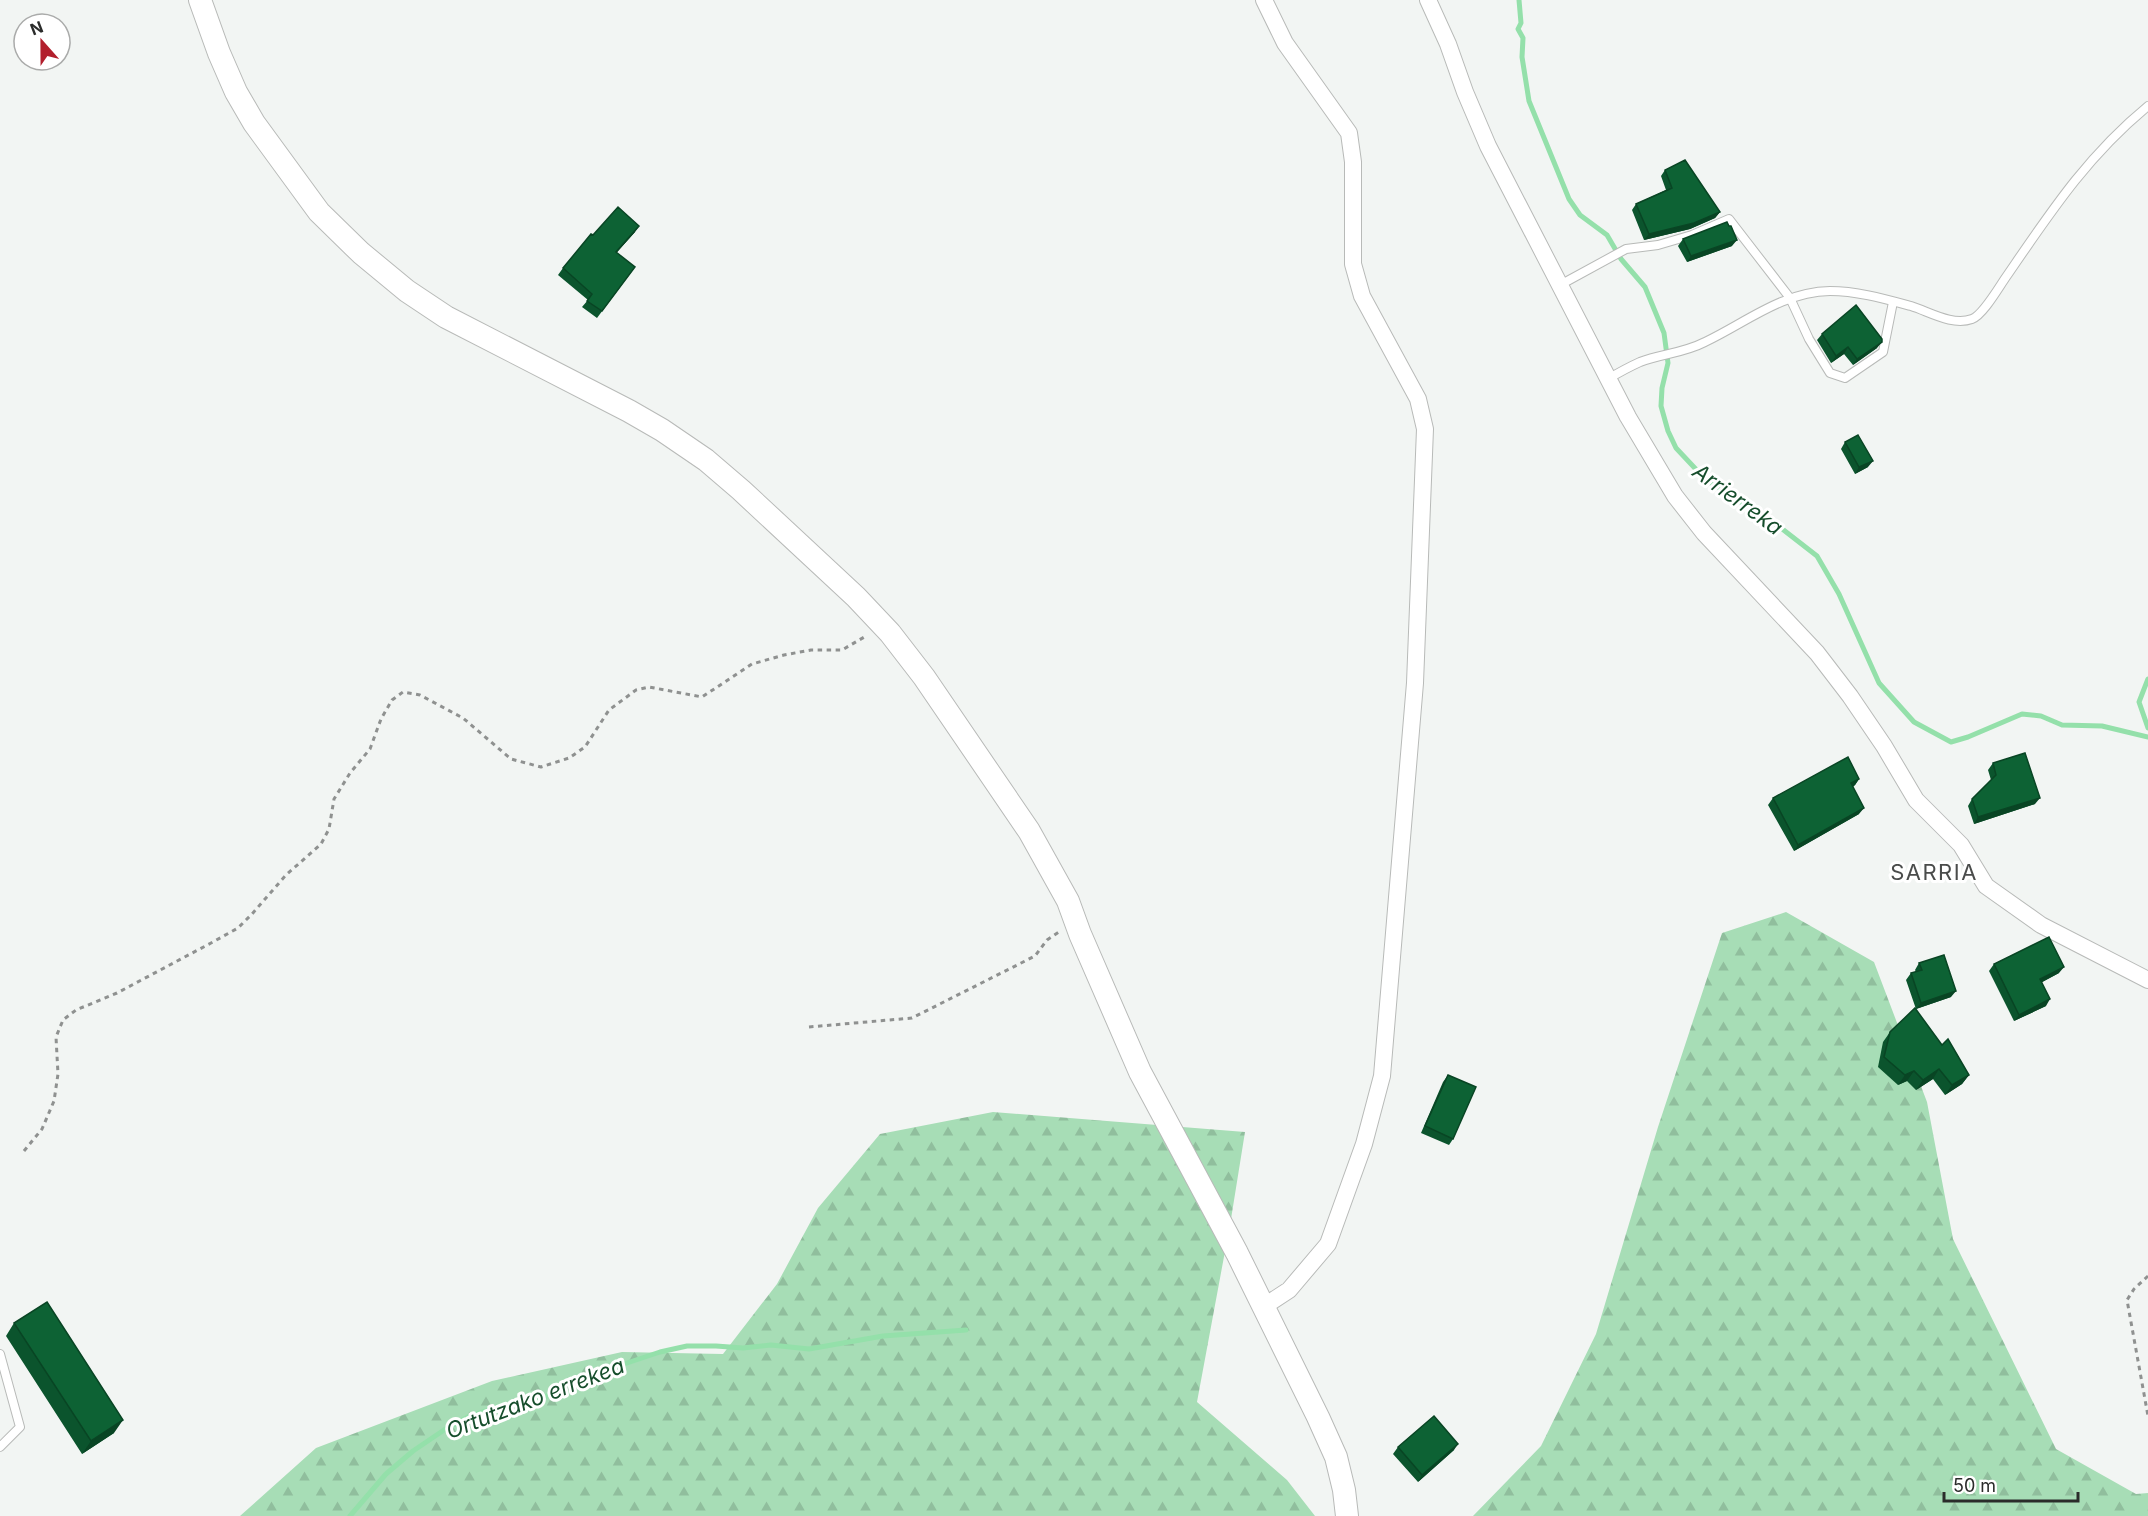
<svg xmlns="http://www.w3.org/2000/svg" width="2148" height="1516" viewBox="0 0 2148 1516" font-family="Inter,sans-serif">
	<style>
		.forest { fill: url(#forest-firs) }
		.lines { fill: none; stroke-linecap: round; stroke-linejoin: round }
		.stream { stroke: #94e0aa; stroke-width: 5 }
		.lane-casing { stroke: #b8bab8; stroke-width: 10 }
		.street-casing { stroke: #b8bab8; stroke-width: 18 }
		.secondary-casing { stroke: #b8bab8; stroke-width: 24 }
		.path { stroke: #8f9190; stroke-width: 3; stroke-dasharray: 4.5 4.5; stroke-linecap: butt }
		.lane { stroke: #fff; stroke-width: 8 }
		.street { stroke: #fff; stroke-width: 16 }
		.secondary { stroke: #fff; stroke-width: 22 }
		.wall { fill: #0b542d }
		.shaded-wall { fill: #094524 }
		.building { fill: #0d6234; stroke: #094524; stroke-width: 1.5 }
		.labels { text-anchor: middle; stroke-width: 6; stroke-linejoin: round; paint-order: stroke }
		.water-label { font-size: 22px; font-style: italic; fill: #154d2b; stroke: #fff }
		.neighbourhood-label { font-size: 22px; letter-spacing: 1.5px; fill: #4a4c4b; stroke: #fff }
	</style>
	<defs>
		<pattern id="forest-firs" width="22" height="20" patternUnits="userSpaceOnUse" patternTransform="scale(1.5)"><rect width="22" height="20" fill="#a7ddb6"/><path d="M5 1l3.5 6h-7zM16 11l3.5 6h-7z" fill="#90be9d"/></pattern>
	</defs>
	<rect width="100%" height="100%" fill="#f2f5f3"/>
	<path class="forest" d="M1786,912L1874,962L1927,1102L1953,1239L2056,1449L2136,1494L2148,1493V1516H1473L1541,1446L1596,1334L1658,1127L1722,933Z
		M993,1112L1245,1132L1231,1219L1197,1402L1287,1480L1315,1516H240L316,1448L492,1381L622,1352L723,1354L777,1284L818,1208L880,1134Z"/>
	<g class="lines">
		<path class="stream" d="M1519,0L1521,23L1518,29L1523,38L1522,57L1529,101L1569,199L1580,215L1607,235L1621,259L1645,287L1664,333L1668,363L1662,388L1661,406L1668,431L1676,448L1706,480L1781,528L1817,556L1839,594L1879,683L1914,722L1951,742L1968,737L2022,714L2041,716L2062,725L2102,726L2148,737
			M2148,679L2139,702L2148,728
			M350,1516L386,1474L413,1451L444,1430L470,1416L500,1406L536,1402L566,1385L594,1374L660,1352L687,1346H716L743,1348L771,1345L809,1349L883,1336L966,1330"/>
		<defs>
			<path id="lane" d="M1560,285L1626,249L1658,245L1692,235L1729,219L1790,298L1809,339L1830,373L1845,378L1883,352L1893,302
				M1608,379C1618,373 1629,367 1640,362C1661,354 1684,353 1705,342C1747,322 1782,292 1830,291C1857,291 1885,299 1911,306C1930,312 1952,326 1972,319C1983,315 1999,287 2006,277C2050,213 2087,156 2148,106
				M0,1354L20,1427L0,1447"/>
			<path id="street" d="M1428,0L1448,44L1465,92L1488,146L1628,417L1675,496L1704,533L1817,653L1850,696L1884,746L1916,800L1961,845L1986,886L2041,925L2148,980
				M1263,1307L1289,1290L1328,1244L1364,1144L1382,1076L1415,683L1425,429L1418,399L1362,296L1353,264V162L1349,133L1285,43L1264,0"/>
			<path id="secondary" d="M200,0L219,53L236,92L254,123L319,212L361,253L407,291L446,317L629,411L662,430L706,460L741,490L856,597L890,633L924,677L1029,831L1068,901L1080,934L1140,1072L1237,1253L1318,1417L1336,1457L1344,1490L1347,1516"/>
		</defs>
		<use href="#lane" class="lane-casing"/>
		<use href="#street" class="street-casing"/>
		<use href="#secondary" class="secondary-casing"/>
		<path class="path" d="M809,1027L912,1018L1035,956L1047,940L1059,932
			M24,1151L42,1129L54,1101L58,1074L56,1037L63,1020L76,1010L117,993L211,943L238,928L252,914L286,875L321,844L329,829L334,799L350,773L370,749L381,719L392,700L403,692L420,695L463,718L511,759L541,767L569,758L585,747L609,710L636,690L649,687L702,697L752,664L784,655L811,650H842L866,636
			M2148,1276L2134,1289L2127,1300L2148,1416"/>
		<use href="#lane" class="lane"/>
		<use href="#street" class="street"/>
		<use href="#secondary" class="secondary"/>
	</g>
	<path class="wall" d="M1665,170L1720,212L1715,218L1690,229L1644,240L1632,210L1636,204L1666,190L1661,176Z
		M635,232L616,253L635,267L597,318L582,307L588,300L558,275L563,268L593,235Z
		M1683,239L1732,246L1687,262L1678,246Z
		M1822,334L1877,348L1853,365L1844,354L1831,363L1817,340Z
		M1845,442L1868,467L1855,474L1841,449Z
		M1993,763L2035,804L1974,824L1968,806L1972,799L1991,780L1988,770Z
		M1859,779L1855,785L1853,787L1859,814L1794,851L1768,805L1773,798Z
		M1919,963L1951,997L1916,1009L1906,980L1911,973L1916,972L1915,970Z
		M1994,964L2059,973L2042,982L2046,1006L2014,1021L1989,971Z
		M1890,1032L1942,1045L1969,1075L1962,1084L1945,1095L1933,1079L1916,1090L1907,1081L1898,1085L1878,1067L1883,1042Z
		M1448,1075L1453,1139L1449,1145L1421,1133L1443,1082Z
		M14,1323L114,1433L82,1454L6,1336Z
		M1398,1447L1454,1450L1418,1482L1393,1454Z"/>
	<path class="shaded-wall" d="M1720,212L1715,218L1690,229L1644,240L1649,234Z
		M639,226L635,232L611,259L616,252Z
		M1737,240L1732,246L1687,262L1691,256Z
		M1882,342L1877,348L1853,365L1857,359Z
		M1848,347L1844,354L1831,363L1836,356Z
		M1873,461L1868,467L1855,474L1859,467Z
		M1859,779L1855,785L1846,790L1851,783Z
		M2040,798L2035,804L1974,824L1978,817Z
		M1864,808L1859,814L1794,851L1798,845Z
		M2064,967L2059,973L2035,986L2040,979Z
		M1956,991L1951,997L1916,1009L1921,1003Z
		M2050,999L2046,1006L2014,1021L2019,1015Z
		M1939,1069L1933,1079L1916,1090L1923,1080Z
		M1914,1071L1907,1081L1898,1085L1905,1075Z
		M1969,1075L1962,1084L1945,1095L1952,1085Z
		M123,1420L114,1433L82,1454L91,1441Z
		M1458,1444L1454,1450L1418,1482L1422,1475Z"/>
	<path class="building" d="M1685,160L1720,212L1694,223L1649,234L1636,204L1672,188L1665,170Z
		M618,207L639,226L616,252L635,267L602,311L587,301L592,294L563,268L591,234L593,235Z
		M1727,222L1729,226H1731L1737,240L1691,256L1683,239Z
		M1856,305L1882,339V342L1857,359L1848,347L1836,356L1822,334Z
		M1858,435L1873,461L1859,467L1845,442Z
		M2025,753L2040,798L1978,817L1972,799L1996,775L1993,763Z
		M1848,757L1859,779L1851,783L1864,808L1798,845L1773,798Z
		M2049,937L2064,967L2040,979L2050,999L2019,1015L1994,964Z
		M1944,955L1956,991L1921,1003L1911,973L1922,970L1919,963Z
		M1915,1008L1942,1045L1948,1039L1969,1075L1952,1085L1939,1069L1923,1080L1914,1071L1905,1075L1884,1057L1890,1032Z
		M1448,1075L1476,1087L1453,1139L1425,1126Z
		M47,1302L123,1420L91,1441L14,1323Z
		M1434,1416L1458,1444L1422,1475L1398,1447Z"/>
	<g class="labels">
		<g class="water-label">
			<text transform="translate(1738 499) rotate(36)" y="8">Arrierreka</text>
			<text transform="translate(535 1398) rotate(-21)" y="8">Ortutzako errekea</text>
		</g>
		<g class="neighbourhood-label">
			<text x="1934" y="880">SARRIA</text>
		</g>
	</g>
	<g transform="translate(42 42) rotate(339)"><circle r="28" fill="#ffffff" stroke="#aaabaa" stroke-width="1.5"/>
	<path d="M0-4.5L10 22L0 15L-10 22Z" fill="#b21f2d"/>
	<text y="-9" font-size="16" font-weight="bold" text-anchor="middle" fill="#2b2c2b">N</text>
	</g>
	<path d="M1944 1492v9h134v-9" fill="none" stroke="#2b2c2b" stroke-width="3"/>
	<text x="1953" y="1492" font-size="18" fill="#2b2c2b" stroke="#ffffff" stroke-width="4.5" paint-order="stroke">50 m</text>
</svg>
